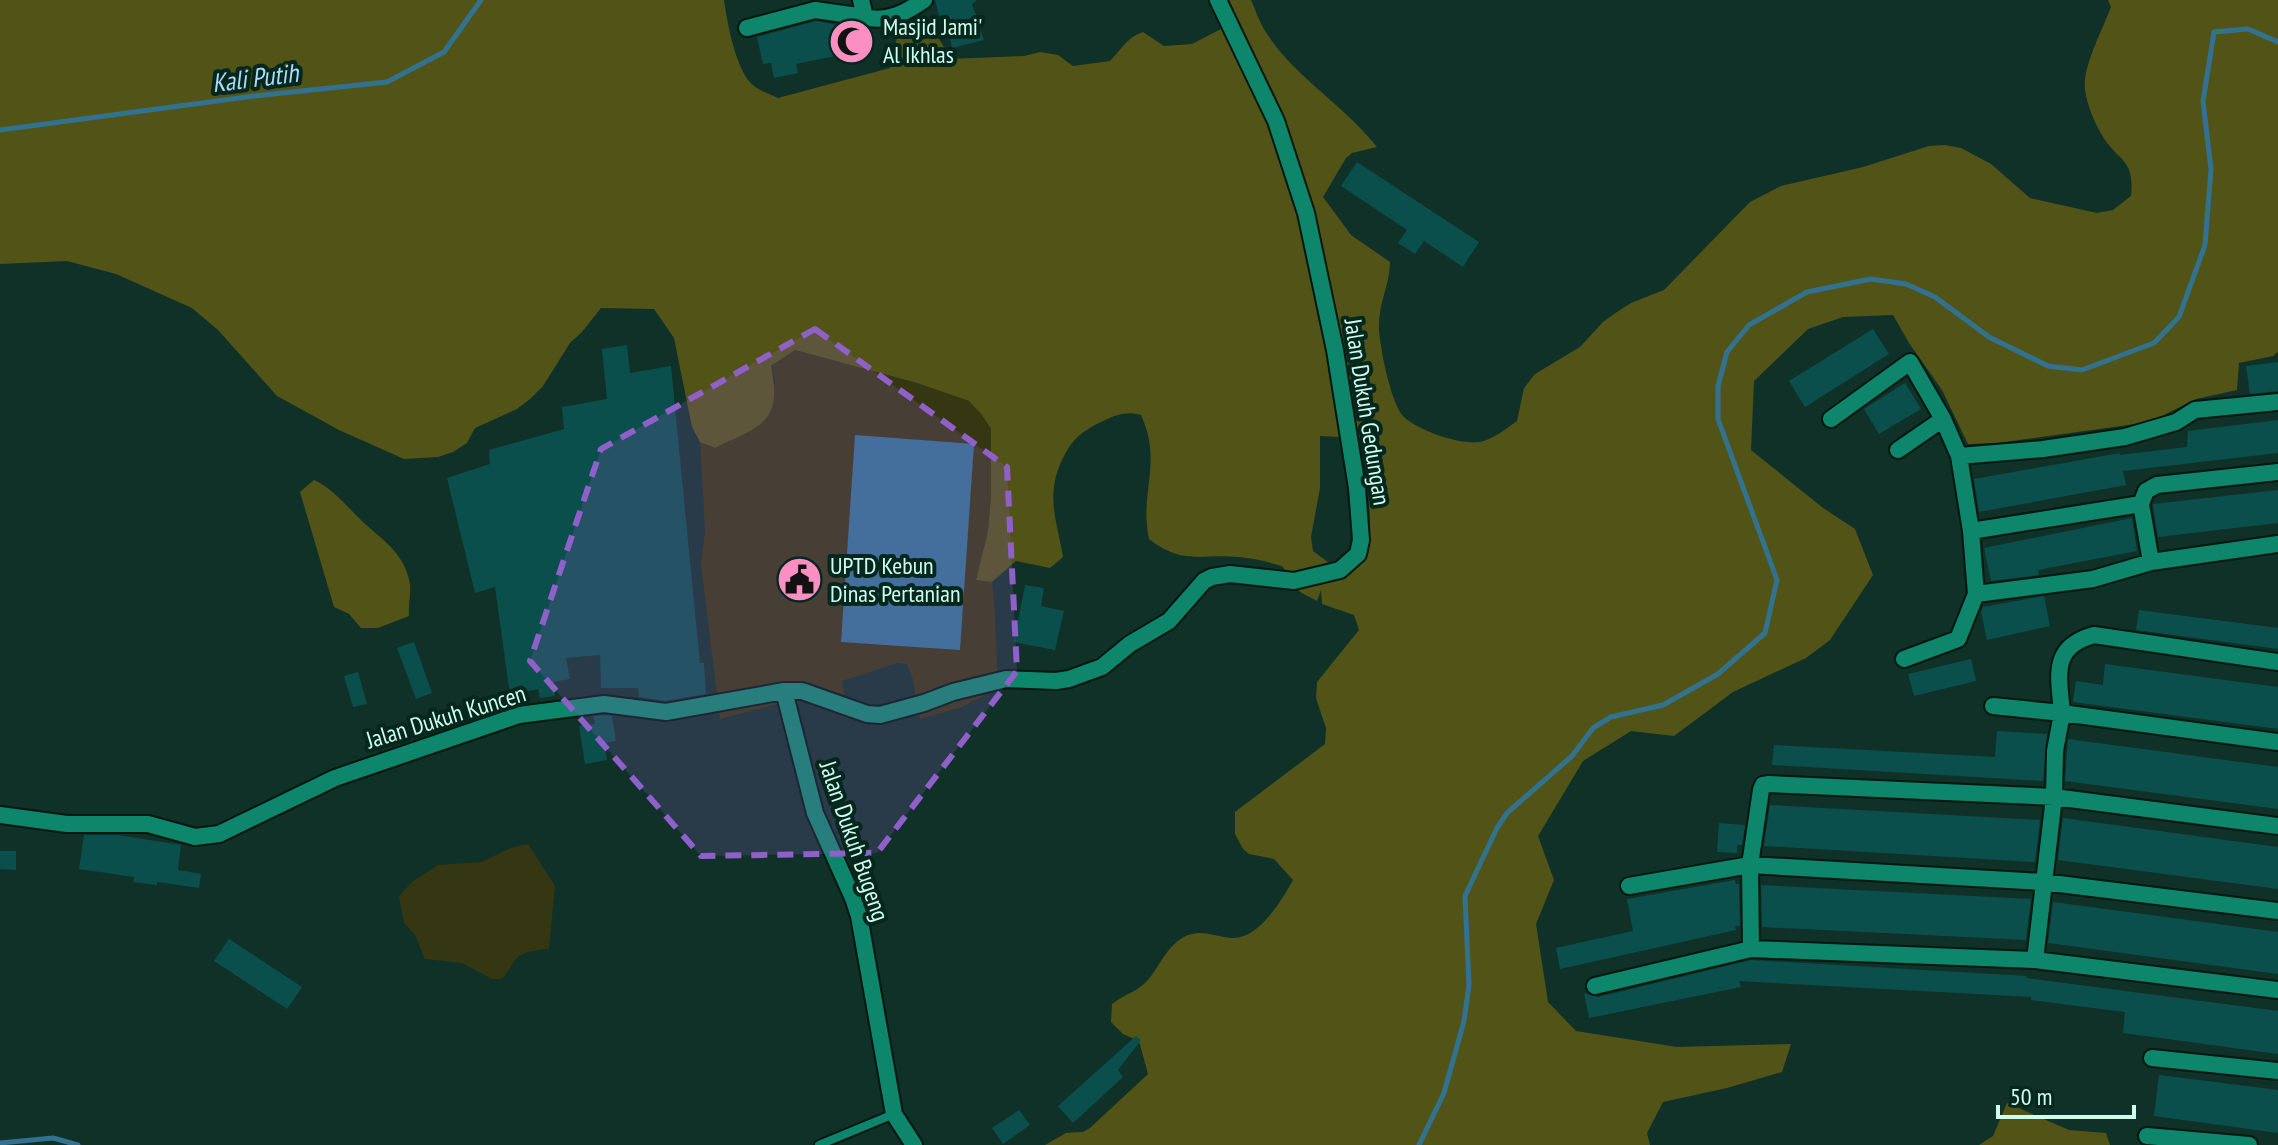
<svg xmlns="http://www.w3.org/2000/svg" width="2278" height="1145" viewBox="0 0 2278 1145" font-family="'PT Sans Narrow',sans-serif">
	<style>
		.green { fill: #353712 }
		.forest { fill: #525417; fill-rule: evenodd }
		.water { fill: #317291 }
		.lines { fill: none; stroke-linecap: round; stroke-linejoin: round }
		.stream { stroke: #317291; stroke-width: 5 }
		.building { fill: #0b4f4d }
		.lane-casing { stroke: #001810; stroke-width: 12 }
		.street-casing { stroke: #001810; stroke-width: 20 }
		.lane { stroke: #0d866b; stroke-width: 8 }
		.street { stroke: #0d866b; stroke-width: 16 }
		.marked { fill: #9060ca; fill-opacity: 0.2; stroke: #9060ca; stroke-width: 6; stroke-dasharray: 16 10; stroke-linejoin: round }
		.labels { text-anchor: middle; stroke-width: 8; stroke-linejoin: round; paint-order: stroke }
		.poi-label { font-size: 24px; fill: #cffeed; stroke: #05271e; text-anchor: start }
		.street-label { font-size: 24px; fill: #cffeed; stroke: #05271e }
		.water-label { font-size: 26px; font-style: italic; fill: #a9defa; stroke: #05271e }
	</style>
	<rect width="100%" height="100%" fill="#103128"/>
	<path class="green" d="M795,350L917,383L969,401L982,415L991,429V497L988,531L976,580L992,582C997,618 995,652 999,688L962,707L920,719L913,680L907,664L897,663L842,681L848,719L797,699L720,719L701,565L705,531L700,442L715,448L775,383L771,366Z
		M528,844L555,886L549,948C540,951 524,950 517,958C511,964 509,973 501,979H492L462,963L425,959L415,935L404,923L399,896L412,882L438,865L481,862L511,848Z"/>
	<path class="forest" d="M0,0H724C727,21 736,73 754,86C760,91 770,94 778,98L890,68C898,56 893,42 900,30C931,28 937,29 949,59L1024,56L1040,52L1058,55L1073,66L1110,61C1121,50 1127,37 1143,32L1164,46L1192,44L1223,28L1210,0H1251C1256,11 1260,24 1267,34C1296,78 1344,105 1377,147L1352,153L1346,158L1323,197L1351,235L1390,262C1390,285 1378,303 1379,329C1380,348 1391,405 1404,417C1419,431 1460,445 1480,442C1492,440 1507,428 1517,421L1524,388L1535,374L1580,347L1603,322L1617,312L1631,303L1664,290L1750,202L1781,186L1863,167L1929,146L1945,145L1961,148L1991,164L2030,198L2097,213L2113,210L2131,196C2135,159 2119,162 2103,137C2095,124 2087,105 2085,90C2082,67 2103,29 2111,7L2108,0H2278V352L2273,356L2239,363L2237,390L2196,399L2150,422L1997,443L1968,444L1942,390L1909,343L1893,315L1843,317L1808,329L1754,381L1751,450L1823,508L1855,529L1873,575L1830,640L1806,658L1733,692L1674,736L1631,731L1583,761L1538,836L1554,880L1536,924L1548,1002L1576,1031L1677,1047L1791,1044L1782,1072L1727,1088L1663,1102L1647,1133L1650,1145H1045L1066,1133L1083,1132L1090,1128L1148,1074L1139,1041L1123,1034L1111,1022L1112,1004C1122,996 1135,992 1144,984C1159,970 1164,948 1184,937C1201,928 1215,937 1232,938C1259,939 1282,900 1293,880L1274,859L1249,854L1243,849L1235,834V812L1325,744L1326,728L1316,698L1317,682L1359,630L1354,615L1322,604L1321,590L1317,601L1300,592L1282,566C1268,562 1253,558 1239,557C1201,553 1184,566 1149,539C1139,493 1163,462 1141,415C1123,410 1112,417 1095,425C1078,434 1070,443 1062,460C1045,496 1057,520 1063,557L1050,568L1016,561L992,582L976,580L988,531L991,497V429L982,415L969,401L917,383L795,350L771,366C783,423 760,426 715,448L700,442L692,427L674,338L654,309L601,308L582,332L570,343L543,386L530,399L517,409L475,428L467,443L453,452L438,457L404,459L339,430L277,396L218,330L192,308L116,274L67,261L0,264ZM1320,436L1361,438C1365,469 1379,538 1360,564C1356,568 1348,572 1344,574L1313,551L1311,537L1320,488Z
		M314,480C334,489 346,506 362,521C381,539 402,551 409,579C412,590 408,604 409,616L378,628H361L349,614L334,607L300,492Z
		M2007,1103L2069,1130L2106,1133L2110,1145H1979L1993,1136Z"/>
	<path class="water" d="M855,435L974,444L960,650L841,642Z"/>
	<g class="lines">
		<path class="stream" d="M0,130L254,96L387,82L444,52L481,0
			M0,1143L53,1138L78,1145
			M1419,1145L1444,1093L1464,1021L1469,985L1465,896L1497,828L1507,813L1572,756L1593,728L1611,717L1663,705L1718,674L1765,633L1777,580L1718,419V386L1727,352L1749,325L1807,292L1871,279L1906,284L1935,297L1989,337L2048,366L2082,370L2154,343L2179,317L2205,245L2211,169L2203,101L2214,32L2248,29L2278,42"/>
	</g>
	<path class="building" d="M935,0H977L972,4L984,40L952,48L948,29L946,30L941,15L939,16Z
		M816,21L871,31L862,59L845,54L796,64L798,73L774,78L771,63L763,64L757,37Z
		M1357,162L1479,242L1463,267L1424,241L1415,254L1398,243L1407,230L1341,186Z
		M1873,329L1889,354L1805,407L1789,381Z
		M627,345L630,373L671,366L700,663H704L706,694L665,701L639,697L638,688H601L600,655L566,658L570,679L553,682L555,696L540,698L538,689L510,695L495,587L475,593L447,478L490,464L489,450L564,429L562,407L607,399L602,349Z
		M2278,362V391L2250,394L2246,366Z
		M1905,383L1921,409L1879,434L1864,409Z
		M2278,420V453L2123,471L2126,485L1979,512L1974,479L2120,453V455L2187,447L2188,431Z
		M2278,490V523L2158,537L2153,504Z
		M2132,518L2137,551L2038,570L2039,575L1991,581L1984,548Z
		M782,562H816V599L782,598Z
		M1025,585L1044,588L1041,606L1064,611L1055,650L1014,642Z
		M2044,596L2050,626L1987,640L1981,612L1983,607Z
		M2139,610L2278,628V649L2136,630Z
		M414,642L432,693L416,699L397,648Z
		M1971,659L1976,681L1914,696L1908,674Z
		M2105,664L2278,687V729L2073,702L2076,681L2103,685Z
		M358,672L367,704L353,707L344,676Z
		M604,715L612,716L616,741L604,743L607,760L585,764L579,726L595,724L593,716Z
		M1997,731L2047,734L2043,781L1772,765L1774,745L1995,757Z
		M2068,739L2278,767V809L2065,781Z
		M1770,805L2040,820L2035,862L1764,846Z
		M2063,818L2278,847V889L2058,860Z
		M1719,823L1745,825L1742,845H1737V853L1717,852Z
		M84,835H118L181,845L178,870L201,874L199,888L157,882V885L133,882L134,877L79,869Z
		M0,851H16V870L0,869Z
		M1735,880L1736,884H1739L1740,926H1735L1736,930L1560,969L1556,948L1633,931L1627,899Z
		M1761,885L2031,899L2026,940L1762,927Z
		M2053,902L2278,932V974L2048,943Z
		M229,939L302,987L287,1009L214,961Z
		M1751,960L2027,976L2026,978L2278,1011V1054L2123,1033L2125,1012L2031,1000V997L1739,981L1741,987L1589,1018L1584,993L1598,997Z
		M1136,1036L1141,1040L1118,1070L1123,1077L1073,1123L1058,1106Z
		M2159,1075L2278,1090V1133L2154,1116Z
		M1019,1110L1030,1125L1003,1144L992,1128Z"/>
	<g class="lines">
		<defs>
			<path id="lane" d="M819,1145L894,1114"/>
			<path id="street" d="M861,0L865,17C887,23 907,12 924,0
				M747,28L815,10L865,17
				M1831,419L1910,362L1943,419L1959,456L1971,531L1976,594L1958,639L1904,659
				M1898,450L1943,419
				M1959,456L2043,449L2125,437L2176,422L2195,410L2278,402
				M2141,504L2151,562
				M1971,531L2141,504L2146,491L2157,485L2278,472
				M1976,594L2093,579L2151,562L2278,544
				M784,691L815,813L853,898L859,916L894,1114L914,1145
				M1993,706L2062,713C2059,676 2050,647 2094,635L2278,662
				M0,815L67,824H148L195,837L219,834L335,778L519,715L604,704L666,712L784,691H802L867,714L880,715L924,703L953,692L1006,679L1056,681L1069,679L1102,667L1130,644L1169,621L1204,581L1212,577L1230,574L1294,581L1340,570L1358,554L1361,540L1357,488L1335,350L1306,213L1276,121L1218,0
				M1629,886L1750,865L2043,882L2278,911
				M1751,949L2035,960L2278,990
				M2035,960L2054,797L2055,751L2062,713L2278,742
				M1595,986L1751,949L1750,865L1761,790L1763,785L1769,784L2054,797L2278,826
				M2152,1058L2278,1071
				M2147,1136L2249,1145"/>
		</defs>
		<use href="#lane" class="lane-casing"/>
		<use href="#street" class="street-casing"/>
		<use href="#lane" class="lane"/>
		<use href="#street" class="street"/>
	</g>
	<path class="marked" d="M815,329L1007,467L1017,671L877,853L701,856L530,661L601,449Z"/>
	<defs>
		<symbol id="mosque-disc" viewBox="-11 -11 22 22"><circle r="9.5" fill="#fc8fc2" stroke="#05271e"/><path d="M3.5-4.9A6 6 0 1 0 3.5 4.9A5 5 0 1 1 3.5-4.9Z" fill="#111"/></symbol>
		<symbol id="civic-disc" viewBox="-11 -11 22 22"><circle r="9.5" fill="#fc8fc2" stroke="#05271e"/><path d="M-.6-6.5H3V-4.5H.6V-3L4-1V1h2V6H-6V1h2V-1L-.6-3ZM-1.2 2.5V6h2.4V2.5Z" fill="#111"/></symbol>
	</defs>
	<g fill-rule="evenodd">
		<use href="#mosque-disc" x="826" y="16" width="51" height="51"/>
		<use href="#civic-disc" x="774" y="554" width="51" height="51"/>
	</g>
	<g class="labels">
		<g class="poi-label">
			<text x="883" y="35">Masjid Jami'<tspan x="883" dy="28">Al Ikhlas</tspan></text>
			<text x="830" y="574">UPTD Kebun<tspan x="830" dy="28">Dinas Pertanian</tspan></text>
		</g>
		<g class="street-label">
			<text transform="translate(1367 412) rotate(81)" y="8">Jalan Dukuh Gedungan</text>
			<text transform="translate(446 717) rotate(-17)" y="8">Jalan Dukuh Kuncen</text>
			<text transform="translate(854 841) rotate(71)" y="8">Jalan Dukuh Bugeng</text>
		</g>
		<g class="water-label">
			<text transform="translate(255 78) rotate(-7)" y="9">Kali Putih</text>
		</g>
	</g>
	<path d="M1998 1105v12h136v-12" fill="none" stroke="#cffeed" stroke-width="4"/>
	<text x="2010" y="1105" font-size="24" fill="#cffeed" stroke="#05271e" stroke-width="6" paint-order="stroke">50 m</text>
</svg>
